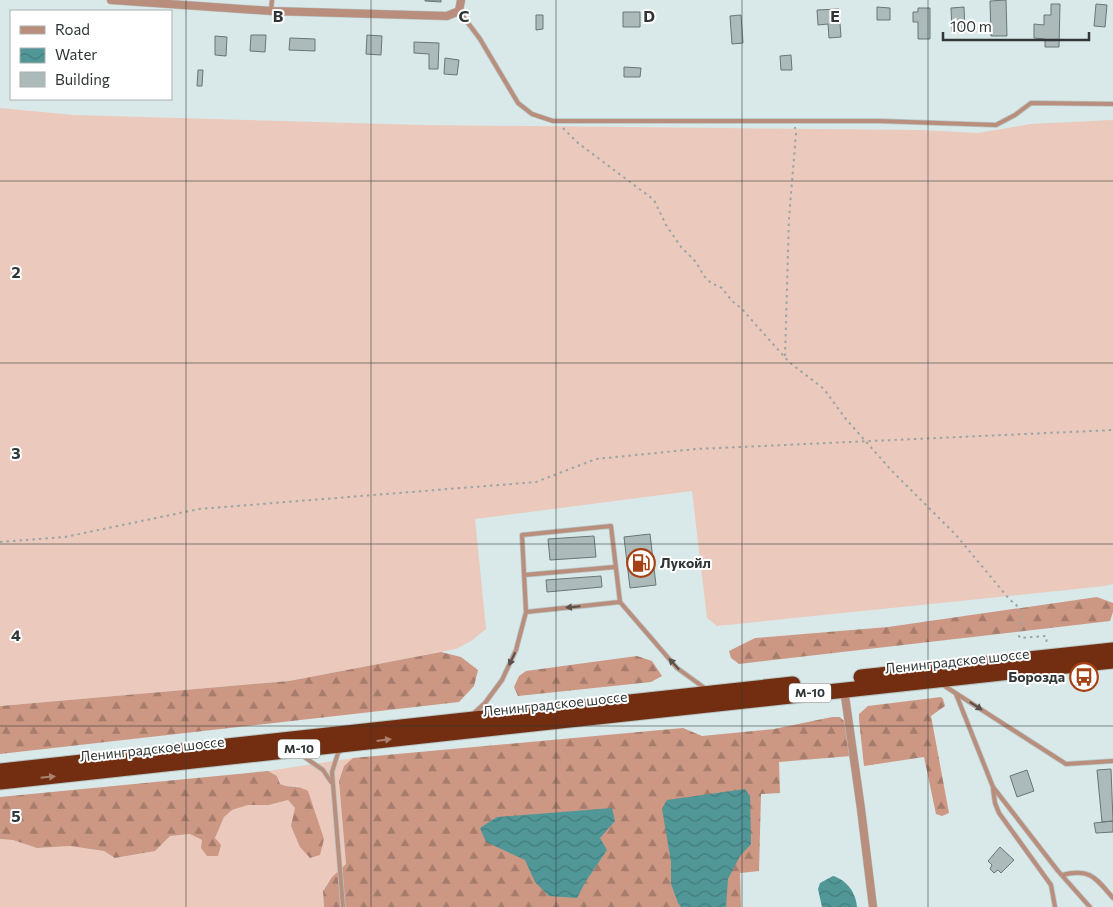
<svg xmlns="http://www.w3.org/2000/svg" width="1113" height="907" viewBox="0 0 1113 907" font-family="Commissioner,sans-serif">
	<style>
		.grass { fill: #ebc9bc }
		.forest { fill: url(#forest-firs) }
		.water { fill: url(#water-waves) }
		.building { fill: #acbaba; stroke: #697676 }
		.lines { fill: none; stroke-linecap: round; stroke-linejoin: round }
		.lane-casing { stroke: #b7c4c4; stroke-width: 5.5 }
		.street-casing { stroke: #b7c4c4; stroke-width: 9 }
		.highway-casing { stroke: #b7c4c4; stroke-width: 17 }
		.path { stroke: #9aa5a5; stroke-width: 2; stroke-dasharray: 2.5 4; stroke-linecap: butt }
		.lane { stroke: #ba8e7d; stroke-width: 4 }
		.street { stroke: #ba8e7d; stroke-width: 8 }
		.highway { stroke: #732e11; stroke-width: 15 }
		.oneway { fill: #59504b }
		.oneway2 { fill: #ab8270 }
		.grid { fill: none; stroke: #303636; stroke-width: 1; stroke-opacity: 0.55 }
		.labels { text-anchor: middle; stroke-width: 4; stroke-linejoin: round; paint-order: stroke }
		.shield { fill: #fff; stroke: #6e7272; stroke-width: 1 }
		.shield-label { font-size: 12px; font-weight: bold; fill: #303636 }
		.poi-label { font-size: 14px; font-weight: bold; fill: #303636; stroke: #fff; text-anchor: start }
		.street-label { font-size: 14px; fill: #303636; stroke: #fff }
		.grid-label { font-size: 16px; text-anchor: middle; font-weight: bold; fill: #303636; stroke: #fff; stroke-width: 4; stroke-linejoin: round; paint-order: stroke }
	</style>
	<defs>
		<pattern id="forest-firs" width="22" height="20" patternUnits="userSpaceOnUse" patternTransform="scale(1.25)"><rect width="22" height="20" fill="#cc9783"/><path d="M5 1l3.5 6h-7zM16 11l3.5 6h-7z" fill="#a67c6c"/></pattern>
		<pattern id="water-waves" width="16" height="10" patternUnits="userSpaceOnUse" patternTransform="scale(1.25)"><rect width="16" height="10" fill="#519798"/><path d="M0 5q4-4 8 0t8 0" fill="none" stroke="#447c7d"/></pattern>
	</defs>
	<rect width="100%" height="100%" fill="#d9e8e8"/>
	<path class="grass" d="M0,108L73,115L421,125L920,130L978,133L1031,124L1113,120V584L1105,586L717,626L707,618L692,491L475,519L486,629L471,641L456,649L289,681L0,706Z
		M353,758L344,766L339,781L346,864L332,877L323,890L324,907H0V839L13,840L37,848L70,846L104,851L115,858L155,851L170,836L190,834L202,840L215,838L224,817L232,810L248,805H269L288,800L295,808L300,847L298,786L288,787L280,784L277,776L268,771Z"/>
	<path class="forest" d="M1097,597L1113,603V612L1110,621L739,664L731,658L729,651L755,638L888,627Z
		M441,652L461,657L478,670L474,686L459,702L0,754V706L289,681Z
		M637,656L652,661L662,676L651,682L518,696L514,687L519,676L526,671Z
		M941,697L943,699L945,706L931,716L949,813L942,816L936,814L924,757L864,766L859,720V714L868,706Z
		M832,717H840L846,723L851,756L779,762L780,793L761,794L759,871L740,873L741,907H324L323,891L332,877L346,864L339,781L344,766L353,758L683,728L702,736L774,729Z
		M268,771L277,776L280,784C292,789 296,784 308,791L324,839L320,855L310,858L300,847L291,826L295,808L288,800L269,805H248L232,810L224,817L215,838L221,845L218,856H207L201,848L202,840L190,834L170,836L155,851L115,858L104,851L70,846L37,848L13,840L0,839V797Z"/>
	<path class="water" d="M745,789L750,796L751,844L740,856L728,879L726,907H681L678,903L671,884V862L662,809L667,800Z
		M612,808L615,821L600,838L607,850L586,881L577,898L549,896L535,882L525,860L486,842L480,828L497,817Z
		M833,876C847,880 856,893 857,907H822L818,889L820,883Z"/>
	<path class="building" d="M425,0H441V2L425,1Z
		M1006,0L1007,36H991L990,1Z
		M1051,4H1060L1059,47H1045V39L1034,38V24L1044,25V15H1051Z
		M1096,4L1107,5L1105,27L1094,26Z
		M877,7L890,8V20H877Z
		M964,7L965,32H952L951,8Z
		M918,8H930V39H918V22H913V12H918Z
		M839,9L841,37L829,38L828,24L818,25L817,10Z
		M623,12H640V27H623Z
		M536,15H543V29L536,30Z
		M741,15L743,43L732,44L730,16Z
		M251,35H266L265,52L250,51Z
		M367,35L382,36L381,55L366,54Z
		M215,36L227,37L226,56L215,55Z
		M290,38L315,39V51L289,50Z
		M414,42L439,43L438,69H429V54L414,53Z
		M791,55L792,70H781L780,56Z
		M445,58L459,60L457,75L444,74Z
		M624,67L641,68L640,77H624Z
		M198,70H203L202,86H197Z
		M650,534L656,585L630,588L624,537Z
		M594,536L596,557L550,560L548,539Z
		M601,576L602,587L547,592L546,580Z
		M1111,769L1113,821L1102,822L1097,770Z
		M1027,770L1034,791L1017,797L1010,776Z
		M1113,821V832L1096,833L1094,823Z
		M1000,847L1014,860L1001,873L998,870L994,873L990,869L992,865L988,861Z"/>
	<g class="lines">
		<defs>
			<path id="lane" d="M271,10L272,0
				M459,11L480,39L518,103L532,114L553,121H879L996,125L1015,115L1031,103L1113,104
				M524,575L615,567
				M526,612L620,602
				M943,685L1066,764L1113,761
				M956,694L993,787L1058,871L1090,907
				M474,713L485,703L502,680L516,650L526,612L522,535L611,526L620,602L677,668L706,689
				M342,750L338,753L332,772L343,907
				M300,754L323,770L331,782
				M993,789L995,803L999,813L1051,885L1055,907
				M1062,875C1090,868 1095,877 1113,898"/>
			<path id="street" d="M111,0L271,11L447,16L459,11L461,0
				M844,689L861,809L873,907"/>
			<path id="highway" d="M861,677L1113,650
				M0,771L793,684
				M0,782L1113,661"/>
		</defs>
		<use href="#lane" class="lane-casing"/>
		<use href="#street" class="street-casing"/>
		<use href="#highway" class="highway-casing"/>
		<path class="path" d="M563,128L578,143L654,200L666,225L681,247L696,262L704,276L711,283L722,288L732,301L741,308L789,362L824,389L845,418L892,471L956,535L1010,600C1026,611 1021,618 1019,636L1020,638L1046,636L1047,645
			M785,356L789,218L796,134L795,127
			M0,542L65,537L199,509L536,482L596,459L696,449L1113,430"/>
		<use href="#lane" class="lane"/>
		<use href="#street" class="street"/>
		<use href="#highway" class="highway"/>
	</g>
	<defs><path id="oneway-solid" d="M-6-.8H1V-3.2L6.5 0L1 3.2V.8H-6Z" transform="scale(1.25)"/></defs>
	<g class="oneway">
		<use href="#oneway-solid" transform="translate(573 607) rotate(174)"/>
		<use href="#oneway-solid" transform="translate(512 659) rotate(115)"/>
		<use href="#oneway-solid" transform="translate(674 664) rotate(-133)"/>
		<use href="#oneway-solid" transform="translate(976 706) rotate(33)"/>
	</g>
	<g class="oneway2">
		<use href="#oneway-solid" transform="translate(384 740) rotate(-7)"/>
		<use href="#oneway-solid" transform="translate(48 777) rotate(-6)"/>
	</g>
	<path class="grid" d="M186,0V907M371,0V907M556,0V907M742,0V907M928,0V907M0,181H1113M0,363H1113M0,544H1113M0,726H1113"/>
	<defs>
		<symbol id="fuel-ring" viewBox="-11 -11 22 22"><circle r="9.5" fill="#fff" stroke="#a64113" stroke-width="1.5"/><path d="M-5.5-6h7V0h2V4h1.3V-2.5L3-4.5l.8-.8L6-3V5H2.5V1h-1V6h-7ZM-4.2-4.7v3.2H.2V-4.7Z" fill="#a64113"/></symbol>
		<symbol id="bus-ring" viewBox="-11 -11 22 22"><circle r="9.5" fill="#fff" stroke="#a64113" stroke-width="1.5"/><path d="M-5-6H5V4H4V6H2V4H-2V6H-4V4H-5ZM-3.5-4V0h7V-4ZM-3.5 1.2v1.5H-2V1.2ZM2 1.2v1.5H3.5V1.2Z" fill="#a64113"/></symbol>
	</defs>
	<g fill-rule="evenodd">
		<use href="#fuel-ring" x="625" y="547" width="32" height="32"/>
		<use href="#bus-ring" x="1068" y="661" width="32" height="32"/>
	</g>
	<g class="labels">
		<g class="shield">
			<rect x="789" y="683.5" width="42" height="19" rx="4"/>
			<rect x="278" y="739.5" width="42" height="19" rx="4"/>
		</g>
		<g class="shield-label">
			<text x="810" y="697">М-10</text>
			<text x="299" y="753">М-10</text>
		</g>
		<g class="poi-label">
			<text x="660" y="568">Лукойл</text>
			<text x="1065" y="682" text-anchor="end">Борозда</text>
		</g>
		<g class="street-label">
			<text transform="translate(957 661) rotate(-6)" y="5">Ленинградское шоссе</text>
			<text transform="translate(555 704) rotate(-6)" y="5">Ленинградское шоссе</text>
			<text transform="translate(152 749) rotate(-6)" y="5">Ленинградское шоссе</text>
		</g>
	</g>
	<g class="grid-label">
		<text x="278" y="22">B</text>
		<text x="464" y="22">C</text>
		<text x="649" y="22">D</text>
		<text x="835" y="22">E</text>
		<text x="16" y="278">2</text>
		<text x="16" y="459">3</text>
		<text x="16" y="641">4</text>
		<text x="16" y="822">5</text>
	</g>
	<rect x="10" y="10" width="162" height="90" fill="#ffffff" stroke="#acafaf"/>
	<rect x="20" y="26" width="25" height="8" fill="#ba8e7d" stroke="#acafaf"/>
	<text x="55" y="35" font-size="15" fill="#303636">Road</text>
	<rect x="20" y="48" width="25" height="15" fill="url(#water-waves)" stroke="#acafaf"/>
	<text x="55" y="60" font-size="15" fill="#303636">Water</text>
	<rect x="20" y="72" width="25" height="15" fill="#acbaba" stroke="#acafaf"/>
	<text x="55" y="85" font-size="15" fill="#303636">Building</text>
	<path d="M943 32v8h146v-8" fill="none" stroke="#303636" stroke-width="2.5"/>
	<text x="950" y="32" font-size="15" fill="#303636" stroke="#ffffff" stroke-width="4" paint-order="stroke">100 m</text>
</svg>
